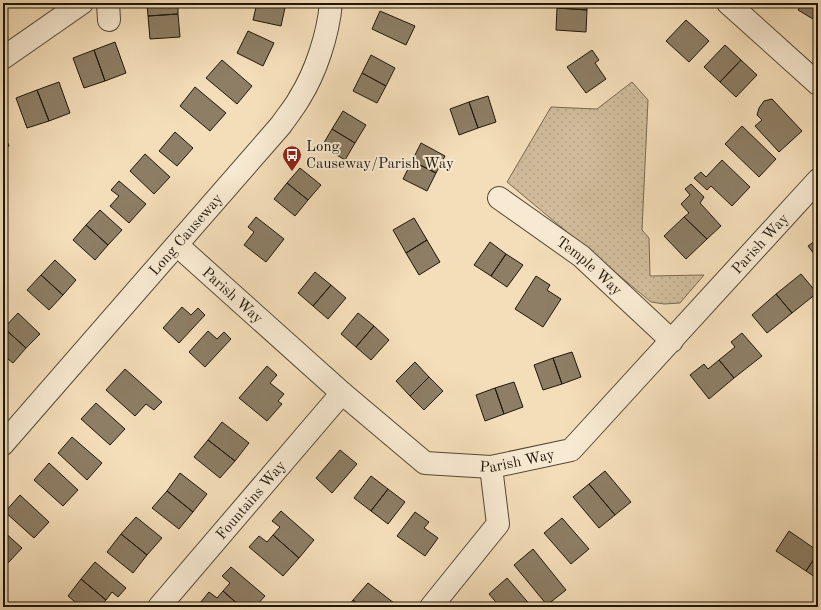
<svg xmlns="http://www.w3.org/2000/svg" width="821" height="610" viewBox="0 0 821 610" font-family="'Old Standard TT',serif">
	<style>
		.grass { fill: url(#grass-dots); stroke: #776953 }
		.building { fill: #8d7e65; stroke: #1e160b }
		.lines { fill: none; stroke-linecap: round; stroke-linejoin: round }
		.minor-casing { stroke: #544836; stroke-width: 24 }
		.minor { stroke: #f8ead2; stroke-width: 22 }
		.labels { text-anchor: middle; stroke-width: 4; stroke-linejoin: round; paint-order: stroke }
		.poi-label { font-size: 15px; fill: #1e160b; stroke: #f8ead2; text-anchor: start }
		.street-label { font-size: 15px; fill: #1e160b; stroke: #f8ead2 }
	</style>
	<defs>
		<pattern id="grass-dots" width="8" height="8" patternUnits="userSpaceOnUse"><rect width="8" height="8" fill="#d0bc9b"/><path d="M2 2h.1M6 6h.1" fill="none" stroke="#b2a184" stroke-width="1.8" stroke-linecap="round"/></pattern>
	</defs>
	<rect width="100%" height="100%" fill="#f4deb9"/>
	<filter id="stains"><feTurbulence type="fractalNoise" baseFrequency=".005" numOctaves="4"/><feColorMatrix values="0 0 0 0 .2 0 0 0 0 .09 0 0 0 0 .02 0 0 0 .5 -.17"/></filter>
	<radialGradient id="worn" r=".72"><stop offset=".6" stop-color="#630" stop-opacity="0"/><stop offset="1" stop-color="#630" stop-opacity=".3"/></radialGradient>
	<path class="grass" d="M632,82L648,100L642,230L649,238L650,276L704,275L680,303L664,304L651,302L507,182L551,107L597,109Z"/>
	<path class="building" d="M147,3H178V14L148,16Z
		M257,3H286L281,26L253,20Z
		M557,3H587V10L557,8Z
		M803,3H818V22L798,10Z
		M557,8L587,10L586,32L556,30Z
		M380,11L415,26L406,45L372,29Z
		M178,14L180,37L150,39L148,16Z
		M686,20L709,41L689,62L666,41Z
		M248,31L274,43L263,66L237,53Z
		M115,42L126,73L105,81L94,50Z
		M725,45L741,60L720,82L704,67Z
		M94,50L105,81L84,88L73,58Z
		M592,50L599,60L595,63L606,79L586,93L567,67Z
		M371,55L395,68L386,86L362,73Z
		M222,60L252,86L237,104L206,78Z
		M741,60L757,75L736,97L720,82Z
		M362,73L386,86L377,103L353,91Z
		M59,82L70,113L49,121L37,90Z
		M195,87L226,113L210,131L180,106Z
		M37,90L49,121L27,128L16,98Z
		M488,96L496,122L478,128L469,102Z
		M772,99L802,131L779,152L755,126L762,120L757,115L759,108L764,101Z
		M469,102L478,128L459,135L450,109Z
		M343,111L366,125L355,143L332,129Z
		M742,126L776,159L759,177L725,144Z
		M332,129L355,143L345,160L322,146Z
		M3,131L9,146L3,148Z
		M175,132L193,148L177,166L159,151Z
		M421,143L445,156L436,173L412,161Z
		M145,154L170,177L154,194L130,171Z
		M722,160L750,187L732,206L711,186L707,190L694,178L701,172L706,177Z
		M412,161L436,173L427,191L403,179Z
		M300,168L321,185L308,200L287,183Z
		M119,181L146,204L129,223L110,206L119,196L111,190Z
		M287,183L308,200L295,216L274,199Z
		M691,184L704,197L700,203L721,226L707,239L684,217L689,213L681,204L690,195L685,189Z
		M100,210L122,230L108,245L86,225Z
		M256,217L284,239L266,262L244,245L254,232L248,227Z
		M684,217L707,239L686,259L664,236Z
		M414,218L427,240L406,253L393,230Z
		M86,225L108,245L95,260L73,240Z
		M818,239V259L808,246Z
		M427,240L440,262L419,275L406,253Z
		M490,242L506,254L491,276L474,265Z
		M506,254L523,265L507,287L491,276Z
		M55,260L76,280L63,295L41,275Z
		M315,272L331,285L313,306L298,293Z
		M801,274L817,293L792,313L776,294Z
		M41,275L63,295L49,310L27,290Z
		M536,276L550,285L547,290L561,299L543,327L515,309Z
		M331,285L346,298L328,319L313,306Z
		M776,294L792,313L767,333L752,315Z
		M182,307L191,315L198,308L205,315L179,343L163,328Z
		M18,313L40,334L26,348L4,328Z
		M358,313L374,326L356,347L341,334Z
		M374,326L389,340L371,360L356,347Z
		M4,328L26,348L13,363L3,355V330Z
		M208,331L217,339L224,332L231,339L205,367L189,352Z
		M742,333L762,356L734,378L719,360L735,347L731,342Z
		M572,352L581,377L562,384L553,358Z
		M553,358L562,384L543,390L534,365Z
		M719,360L734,378L709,399L690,375L704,364L708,369Z
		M415,362L429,377L410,396L396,381Z
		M267,366L277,375L270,383L284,394L278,401L282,404L267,421L239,398Z
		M125,369L162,402L154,410L146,404L135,416L106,390Z
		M429,377L443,391L424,410L410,396Z
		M514,382L523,407L504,414L495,388Z
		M495,388L504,414L485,421L476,395Z
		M96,403L125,429L110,445L81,419Z
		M222,422L249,443L235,461L208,440Z
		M72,437L102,463L87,480L58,453Z
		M208,440L235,461L220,478L194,457Z
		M340,450L357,464L332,493L316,478Z
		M49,463L78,490L63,506L34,480Z
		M605,471L631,502L615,515L589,484Z
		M180,473L207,494L193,512L167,491Z
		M371,476L388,489L371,511L354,498Z
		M589,484L615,515L599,528L573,497Z
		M388,489L405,502L388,524L371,511Z
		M167,491L193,512L179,529L152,508Z
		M20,495L49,522L34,538L5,512Z
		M281,511L314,540L299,558L273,535L280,527L272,521Z
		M415,512L429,522L424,528L438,538L425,556L397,536Z
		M136,517L162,538L147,555L121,534Z
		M562,518L589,549L571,564L544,533Z
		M3,531L22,548L7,564L3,560Z
		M789,531L818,551V553L806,571L776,551Z
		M121,534L147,555L133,573L107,552Z
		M273,535L299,558L283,576L249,547L259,536L267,542Z
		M533,549L566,590L547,605L514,565Z
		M818,553V579L806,571Z
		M95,562L126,588L118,597L112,592L106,600L81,579Z
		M231,567L265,596L255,607H241L223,591L230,583L222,576Z
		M507,578L532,607H500L489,594Z
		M81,579L106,600L100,607H81L68,596Z
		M368,583L394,603L391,607H361L353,600Z
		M223,591L241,607H205L200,603L209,592L217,598Z
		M353,600L361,607H348Z"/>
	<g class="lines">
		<defs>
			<g id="minor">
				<path d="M108,3L109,20"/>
				<path d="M728,3L818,84"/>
				<path d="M3,58L82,3"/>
				<path id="s1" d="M499,198L581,256L672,341"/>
				<path id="s2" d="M177,245L342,393L425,463L491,467L571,450L818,180"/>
				<path id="s3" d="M3,444L281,125C287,116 294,108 299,99C316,72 328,35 331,3"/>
				<path id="s4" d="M159,607L342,393"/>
				<path d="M431,607L498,524L491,467"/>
			</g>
		</defs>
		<use href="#minor" class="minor-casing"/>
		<use href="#minor" class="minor"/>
	</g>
	<defs>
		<symbol id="bus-pin" viewBox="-11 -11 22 30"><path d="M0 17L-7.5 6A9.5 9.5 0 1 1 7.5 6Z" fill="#8f2418" stroke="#f8ead2"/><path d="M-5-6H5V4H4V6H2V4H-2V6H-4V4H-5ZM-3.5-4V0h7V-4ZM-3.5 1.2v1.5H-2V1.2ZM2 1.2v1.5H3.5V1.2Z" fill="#fff"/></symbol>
	</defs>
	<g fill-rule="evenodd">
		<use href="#bus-pin" x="281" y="144" width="22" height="30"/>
	</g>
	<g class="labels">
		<g class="poi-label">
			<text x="306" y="151">Long<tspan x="306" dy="17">Causeway/Parish Way</tspan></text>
		</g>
		<g class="street-label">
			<text dy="5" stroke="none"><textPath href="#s3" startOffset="278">Long Causeway</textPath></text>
			<text dy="5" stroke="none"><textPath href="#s2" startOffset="758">Parish Way</textPath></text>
			<text dy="5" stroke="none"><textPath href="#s1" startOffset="113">Temple Way</textPath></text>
			<text dy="5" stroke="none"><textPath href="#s2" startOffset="75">Parish Way</textPath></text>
			<text dy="5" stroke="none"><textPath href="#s2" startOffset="423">Parish Way</textPath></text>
			<text dy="5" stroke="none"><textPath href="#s4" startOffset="141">Fountains Way</textPath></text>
		</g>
	</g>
	<rect width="821" height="610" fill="none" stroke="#f4deb9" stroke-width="16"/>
	<rect x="4" y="4" width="813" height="602" fill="none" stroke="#1e160b" stroke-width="2"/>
	<rect x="8" y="8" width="805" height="594" fill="none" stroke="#1e160b"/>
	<rect width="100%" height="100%" filter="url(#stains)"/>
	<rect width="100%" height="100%" fill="url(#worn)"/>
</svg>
